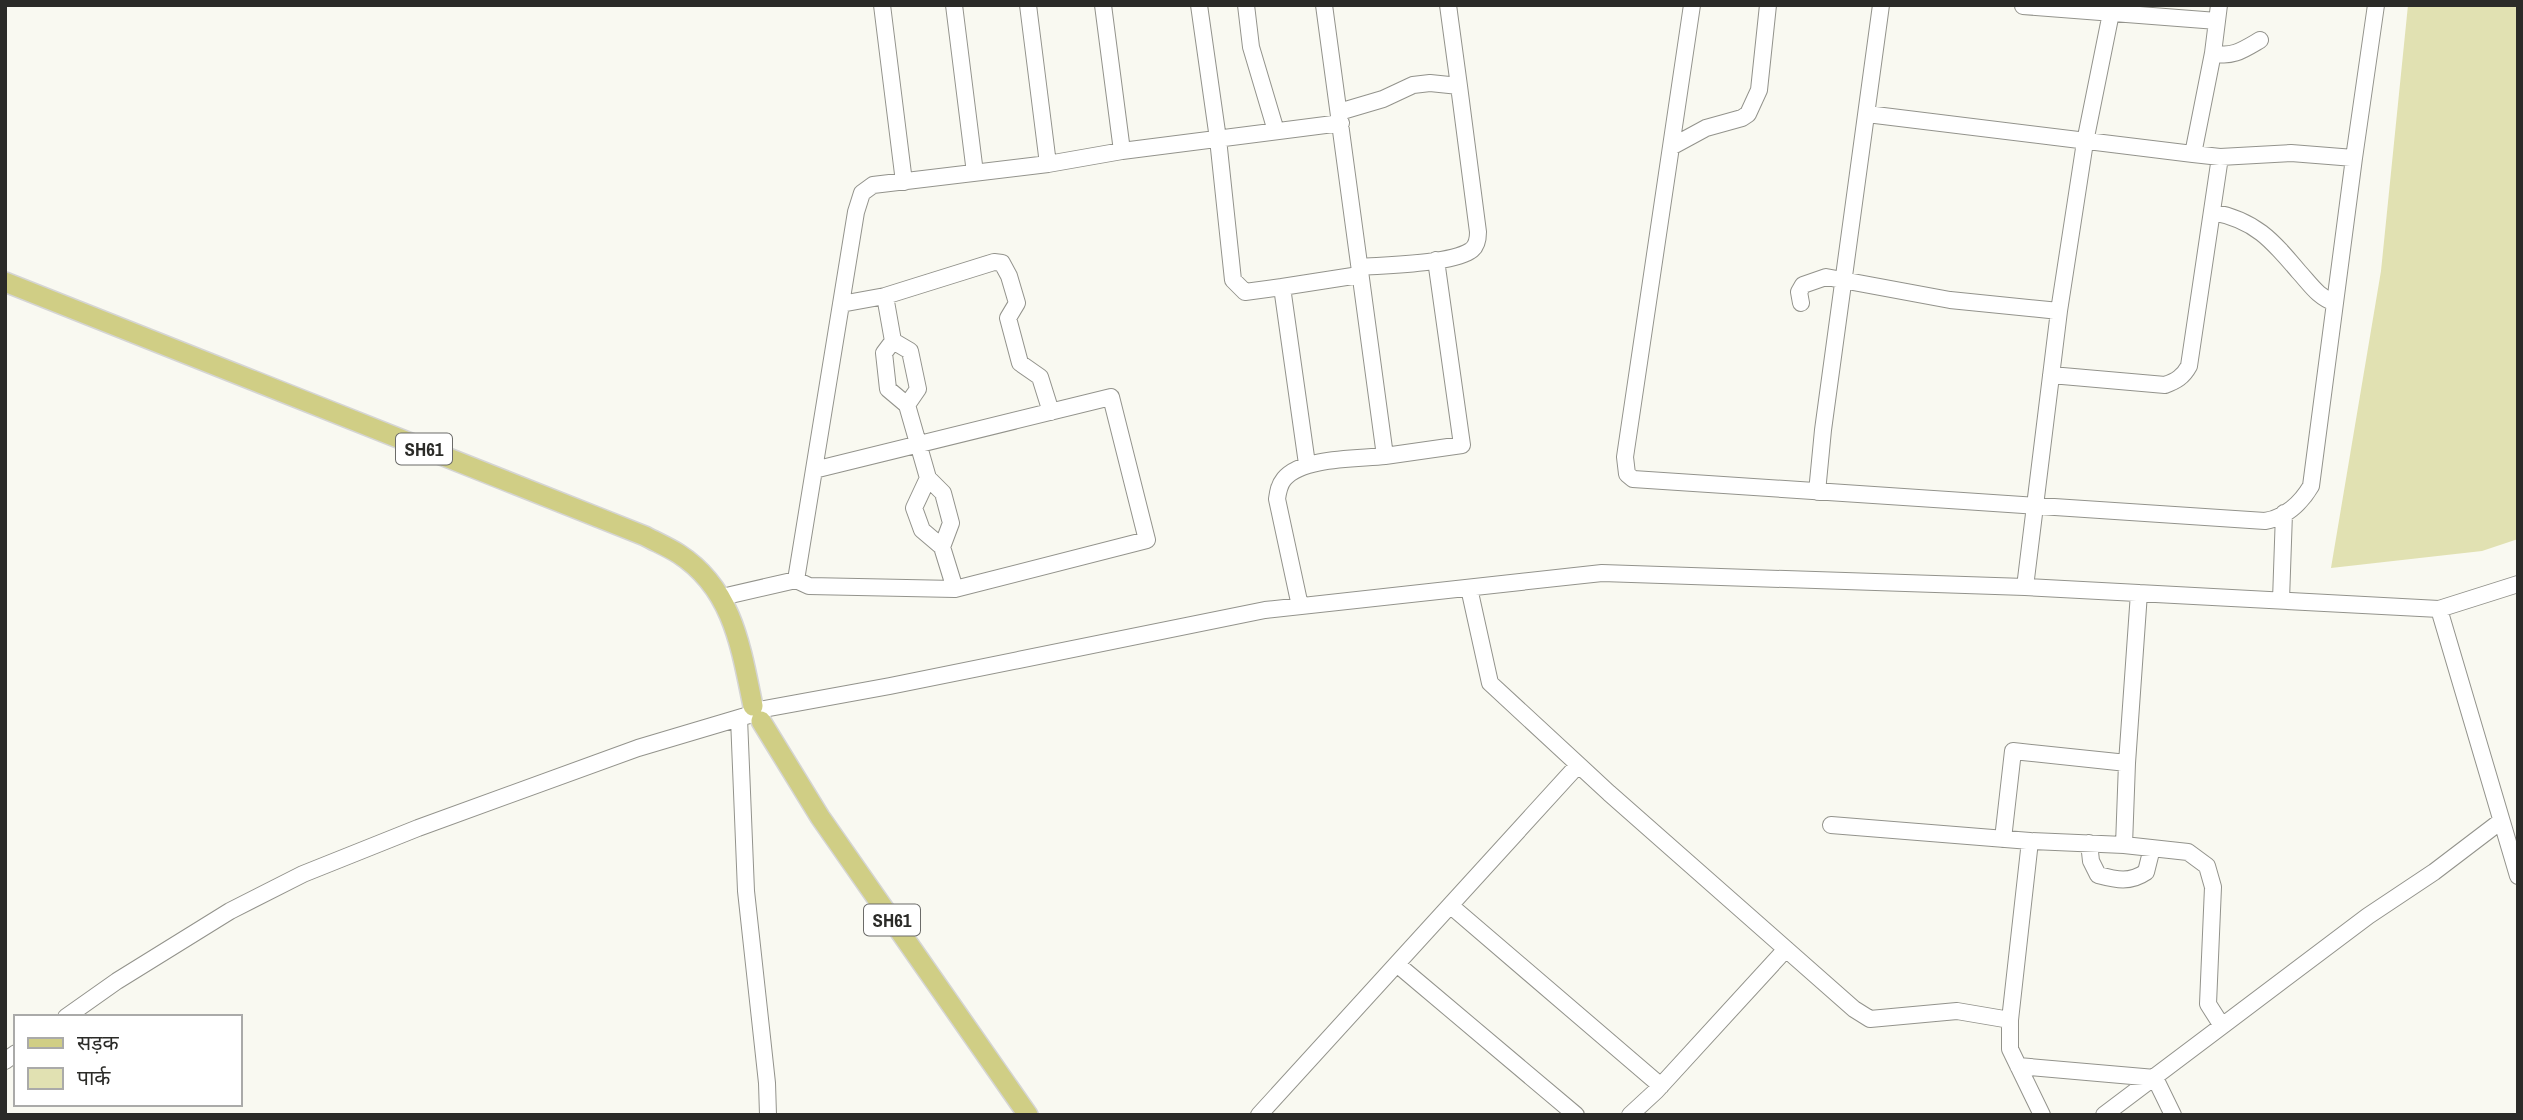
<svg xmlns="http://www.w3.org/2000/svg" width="2523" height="1120" viewBox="0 0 2523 1120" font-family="'Archivo Narrow','Noto Sans Devanagari',sans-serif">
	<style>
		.green { fill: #e1e1b2 }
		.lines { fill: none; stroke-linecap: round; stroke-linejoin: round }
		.minor-casing { stroke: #93938c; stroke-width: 18 }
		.major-casing { stroke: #d5d5d4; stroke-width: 22 }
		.minor { stroke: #fff; stroke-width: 16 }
		.major { stroke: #d0ce85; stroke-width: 19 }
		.labels { text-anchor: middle; stroke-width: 5; stroke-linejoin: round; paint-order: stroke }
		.shield { fill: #fff; stroke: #6b6b68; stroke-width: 2 }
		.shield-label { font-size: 19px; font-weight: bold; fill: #2b2b28 }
	</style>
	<rect width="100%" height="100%" fill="#f9f9f1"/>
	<path class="green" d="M2408,5H2518V539L2482,551L2331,568L2381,271Z"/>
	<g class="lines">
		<defs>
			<path id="minor" d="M882,5L904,182
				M954,5L975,173
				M1028,5L1048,164
				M1103,5L1122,151
				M1199,5L1218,139L1233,280L1245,292L1282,287L1307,464
				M1246,5L1251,47L1276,131
				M1692,5L1625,457L1627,474L1633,479L2265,521C2285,518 2301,503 2311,486L2354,158L2291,153L2220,157L2193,154
				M2023,6L2217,21L2219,5
				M2213,53L2217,21
				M1339,112L1383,99L1413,85L1430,83L1459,86L1448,5
				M1867,114L2193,154L2213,53C2232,58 2243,50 2260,40
				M1671,147L1706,128L1742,118L1748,114L1759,90L1768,5
				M2354,158L2376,5
				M2212,212C2255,220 2272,240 2299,272C2311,285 2318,297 2335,303
				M1360,267C1386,265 1449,264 1470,251C1477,247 1478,239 1478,232L1459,86
				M1282,287L1359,275
				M885,296L893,341L884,353L888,389L907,405L928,478L914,508L922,530L942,547L955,589
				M1801,303L1799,292L1803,285L1826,277L1950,300L2059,311
				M841,304L885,296L994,262L1002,263L1009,276L1017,303L1008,318L1020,363L1040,377L1051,412
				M893,341L910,351L918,389L907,405
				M2051,375L2165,385C2176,381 2183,377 2189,366L2220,157
				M1385,456L1462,445L1436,260
				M928,478L943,493L951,523L942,547
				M1817,492L1823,430L1881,5
				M796,580L809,586L955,589L1147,540L1111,397L814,470
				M2025,587L2059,311L2085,142L2111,13
				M1469,588L1490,683L1609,793L1854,1009L1870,1019L1957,1011L2010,1020L2030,841L2124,845L2188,852L2207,866L2213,887L2208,1004L2222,1026
				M722,597L796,580L856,212L862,193L873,185L1048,164L1122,151L1341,123
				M2281,600L2284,513
				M1300,606L1277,499C1278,492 1279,485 1284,479C1302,457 1358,459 1385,456L1324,5
				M2439,609L2518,876
				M764,709L890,686L1265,610L1602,573L2025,587L2439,609L2518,584
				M739,718L746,891L767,1083L768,1115
				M1831,825L2030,841
				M2003,839L2013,751L2127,763
				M2089,843L2091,861L2098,875C2117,880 2130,883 2146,872L2152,848
				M2124,845L2127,763L2139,593
				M1451,906L1661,1086
				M1398,965L1576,1115
				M66,1017L117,981L230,911L303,874L418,828L638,748L749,715
				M2010,1020V1049L2042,1115
				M5,1061L16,1053
				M2018,1066L2155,1078L2173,1115
				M1259,1115L1578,765
				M1630,1115L1656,1091L1786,949
				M2104,1115L2368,916L2434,872L2501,821"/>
			<path id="major" d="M5,282L645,536C656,542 668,547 679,554C733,589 741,648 753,706
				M761,721L820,817L1028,1115"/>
		</defs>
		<use href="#minor" class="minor-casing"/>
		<use href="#major" class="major-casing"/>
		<use href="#minor" class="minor"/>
		<use href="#major" class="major"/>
	</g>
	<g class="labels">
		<g class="shield">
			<rect x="396" y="433.5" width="56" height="31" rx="5"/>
			<rect x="864" y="904.5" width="56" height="31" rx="5"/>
		</g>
		<g class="shield-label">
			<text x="424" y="456">SH61</text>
			<text x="892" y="927">SH61</text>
		</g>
	</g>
	<rect width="2523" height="1120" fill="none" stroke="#2b2b28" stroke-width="14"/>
	<rect x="14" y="1015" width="228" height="91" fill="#ffffff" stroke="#aaaaa9" stroke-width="2"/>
	<rect x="28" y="1038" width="35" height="10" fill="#d0ce85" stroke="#aaaaa9" stroke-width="2"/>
	<text x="77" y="1050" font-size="21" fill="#2b2b28">सड़क</text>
	<rect x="28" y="1068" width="35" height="21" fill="#e1e1b2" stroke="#aaaaa9" stroke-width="2"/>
	<text x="77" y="1085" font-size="21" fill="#2b2b28">पार्क</text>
</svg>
